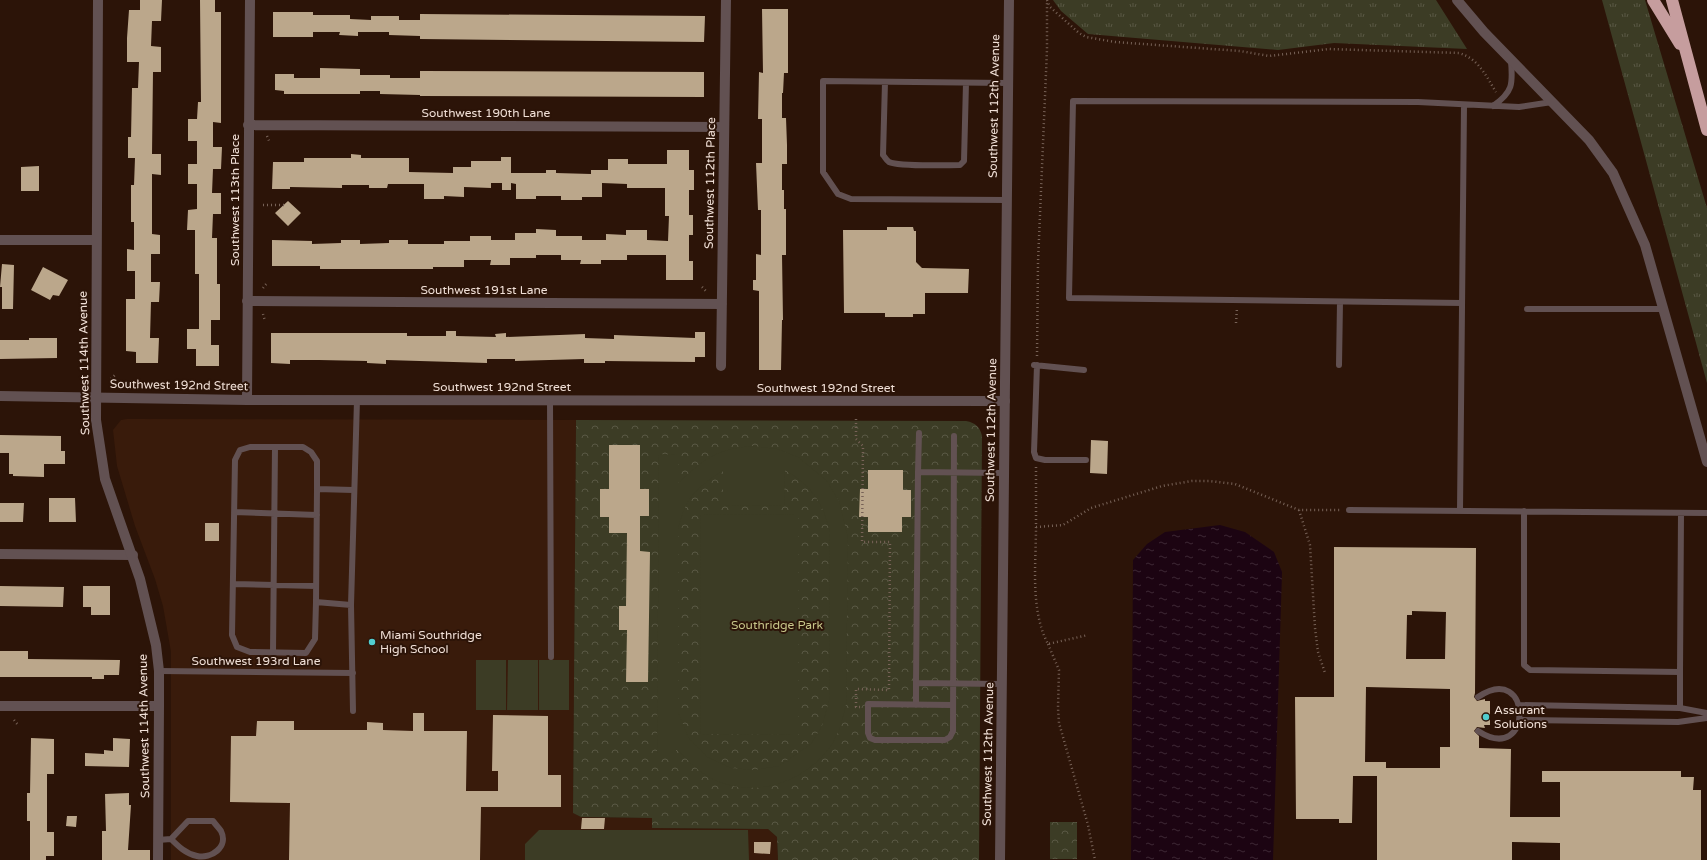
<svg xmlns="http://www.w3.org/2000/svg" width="1707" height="860" viewBox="0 0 1707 860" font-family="'Varela Round',sans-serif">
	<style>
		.built { fill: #391b0b }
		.grass { fill: url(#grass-tufts) }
		.park { fill: url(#park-crowns) }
		.pitch { fill: #3c3c25; fill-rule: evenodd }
		.water { fill: url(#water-ripples) }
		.building { fill: #bba78b; fill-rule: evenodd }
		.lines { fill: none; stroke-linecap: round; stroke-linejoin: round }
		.path { stroke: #776257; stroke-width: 2.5; stroke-dasharray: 1 3; stroke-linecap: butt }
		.service { stroke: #625152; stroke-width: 6 }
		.minor { stroke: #625152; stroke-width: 10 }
		.tertiary { stroke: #625152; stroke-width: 10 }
		.motorway { stroke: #c69d9e; stroke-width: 12 }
		.poi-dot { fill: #52cdcf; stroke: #2c1408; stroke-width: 1.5 }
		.labels { text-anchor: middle; stroke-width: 4; stroke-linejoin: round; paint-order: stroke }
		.street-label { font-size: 12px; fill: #f1e0d7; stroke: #2c1408 }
		.park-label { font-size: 12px; fill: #c7c68a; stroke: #2c1408 }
		.poi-label { font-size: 12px; fill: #f1e0d7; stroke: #2c1408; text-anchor: start }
	</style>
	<defs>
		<pattern id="grass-tufts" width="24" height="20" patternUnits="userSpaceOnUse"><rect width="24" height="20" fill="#3c3c25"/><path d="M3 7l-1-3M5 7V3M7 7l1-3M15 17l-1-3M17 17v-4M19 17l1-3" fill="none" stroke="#595844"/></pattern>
		<pattern id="park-crowns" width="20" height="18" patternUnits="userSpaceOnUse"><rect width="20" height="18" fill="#3c3c25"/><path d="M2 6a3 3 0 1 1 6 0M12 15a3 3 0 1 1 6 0" fill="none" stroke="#595844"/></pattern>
		<pattern id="water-ripples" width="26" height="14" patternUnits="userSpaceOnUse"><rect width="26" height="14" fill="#1c0412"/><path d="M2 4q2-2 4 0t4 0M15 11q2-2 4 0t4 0" fill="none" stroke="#3d2834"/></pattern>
	</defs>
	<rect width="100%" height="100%" fill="#2c1408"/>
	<path class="built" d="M127,419L576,420L573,813L581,817L652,818L653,828L768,829L777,837L778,860H171V652L163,606L155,579L135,526L117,466L113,430L121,420Z"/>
	<path class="grass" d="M1053,0H1436L1467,49L1334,43L1278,50L1088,34L1061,11Z
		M1602,0H1645L1707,208V383Z"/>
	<path class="park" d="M576,420L966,421C976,423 980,427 982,436L979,860H778L777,837L768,829L652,828V818L581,817L573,813Z
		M1050,822H1077V859H1050Z"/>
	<path class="pitch" d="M753,446L777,449L798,457L826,480L839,501L848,538L846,704C843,718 839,735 830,747C804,782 758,798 717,781C700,774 689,761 676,749V754H657L659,454L678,455V483C705,459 715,449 753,446ZM723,470V506L784,505L785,470C812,486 823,502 830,533L829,701L822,726L811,744L779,766L754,770L731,768L707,757L688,737L678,712V529C686,496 696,489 723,470Z
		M701,514L798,515V735L700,734Z
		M476,660H506V710H476Z
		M508,660H538V710H507Z
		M539,660H569V710H539Z
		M539,830H748L749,860H525V844Z"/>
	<path class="water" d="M1220,525L1245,532L1274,552L1282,572L1273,860H1131L1133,560L1147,544L1165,532Z"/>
	<path class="building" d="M140,0H162L161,21H152L151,46L161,47V72H153L152,154H161V175L152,174V234L160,235V254H151V282H160L159,302H151L150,338H159L158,363H136V352L126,351V299H135V271H127V249L134,250V222H131V185H134L135,158H128V137H131L132,88H138L139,62H127V38L129,10H140Z
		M200,0H215V12H221V123L213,122V147H222L221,169H213L212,193H221V214H213L212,238H217V284H220V320H211V345H219V366H196V349H187V329H199V274H195V230H187L188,210L197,209V184H188V164H197V141H188V119H197L198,102H201Z
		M762,9H788V73H784L783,93H782V118H786L787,145V164H782V190H784V209H786V255H782L783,320H782L781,370H759V291L753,290V280H756V254L761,255V210H758L756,163H762V119H758L759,72L763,73Z
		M273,12H313V15H350V19L371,20V16H399V20H420V14L705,16L704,42L420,39V36L389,35V32H358V36L339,35L340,32H313V37H273Z
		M320,68L360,69V75H390V78H420V71L704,72V97L420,96V95L380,94V91H360V94H284V91L275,90V74H294V78H320Z
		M667,150H689V170H694V190H689V215H693V235H689V261H693V280H666V255H627V260H601V264H580L581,260H561V255H536V258H510V265H490L491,260H464V267H433V269H320V266H272V240L312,241V244L341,243V240H360V244L389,243V240H408V244H444V241H470V236H491V240H515V233H536V229L556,230V236H582V240H606V234L626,235V230H647V240L668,241L669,216H665V188H627V184L602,183V197H582V200H561V196H536V199H516V184L511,183V190H502V183H491V188L464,187V197L444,196V199H424V184H388L387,188H369V185H342V188L290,187V189H272L273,162H304V158H351V154L361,155V158H409V172L453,173V167H471V161H501V157H511V173H546V170H556V173L591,174V170H608V159H628V164H667Z
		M39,166V191H21V167Z
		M288,201L301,213L288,226L275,213Z
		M887,227H913L914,231H916V262L922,268L969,269L968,293H925V314H913V317H885V313H844L843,230H887Z
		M2,264L14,265L13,309H2V287H0Z
		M43,267L68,280L59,296L53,295L50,300L31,290Z
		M446,331H456V336L496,337L495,334L506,333V337L585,334V338L614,339V335L695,338V332H705V357H695V362L605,361V363H584V359L515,361V359H487V363L386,360V364L367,363V361L319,360H290V364L271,363V333H407V336H446Z
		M29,338H57V358L0,359V340H29Z
		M0,435L61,436V451H65V464H44V477L13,476V474H9V453H0Z
		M1091,440L1108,441L1107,474L1090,473Z
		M609,445H640V489H649V516H640V551L650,552L648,682H626L627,630H619V606H626L627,533H609V517H600V489H609Z
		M868,470H903V490H911V517H902V532H868V517H859L860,489H868Z
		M49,498H75L76,522H49Z
		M0,503H24L23,522H0Z
		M205,523H219V541H205Z
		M1334,547L1476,548L1475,693L1474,697L1477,701L1485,699V701H1490V725H1484L1485,728L1477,727L1474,731L1479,736V748L1511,749L1510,817H1560V782H1542V771H1681V777H1694L1693,790H1701V860H1560V843L1512,842V860H1377V776H1353L1352,823H1339V819H1296L1295,697H1334ZM1412,611L1446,612L1445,659H1406L1407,615H1412ZM1366,687L1450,689V747H1440V768H1386V762H1365Z
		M0,586L64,587L63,607L0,606Z
		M83,586H110V615H91V607H83Z
		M0,651H28V659L120,660L119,675H104V679H92V677H0Z
		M413,713H424V731H467L466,791H498V771H492L493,715L548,716V775H561V807H481L480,860H289L290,803L230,802L231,736H256L257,721H294V730H367V722L383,723V730L413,731Z
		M31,738L54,739V774H47V832H54V856H46V860H30V821H27V793H30Z
		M113,738L130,739L129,767L85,766V753L104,754V750L113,751Z
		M129,793V805H131L128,850H150V860H102V831H106L105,794Z
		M67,816H77L76,827L66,826Z
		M582,818H605L604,829H581Z
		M754,842H771L770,854L754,853Z"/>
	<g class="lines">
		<path class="path" d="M1047,0L1050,7L1079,33L1086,37L1115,42L1240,51L1269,56L1329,49L1459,53C1479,59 1486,76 1496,92
			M267,136L270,143
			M263,205H286
			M702,287L707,292
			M263,288L267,283
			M263,314L265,321
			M1236,323L1237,308
			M1037,356L1038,262L1047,49V3
			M111,379L116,374
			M856,419V439L863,446L862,542H890L889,690L856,689V707H860
			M1036,467V527L1063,525L1091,508L1162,486L1192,481H1209L1235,484L1299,510H1341
			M1299,510L1310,545L1315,628L1318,652L1325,673
			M1036,527C1036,564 1030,610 1048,644L1088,635
			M1048,644L1059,670L1058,708L1059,723L1088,825L1095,860
			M14,720L18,725"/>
		<path class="service" d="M885,82L883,155C885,157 886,160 889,162C899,167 946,165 960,165L964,161L966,83
			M1493,106C1513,92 1513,84 1511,61
			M1006,200L851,199L838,194L823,172V81L1007,83
			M1462,303L1069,298L1073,101L1418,102L1519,107L1552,102
			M1527,309H1665
			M1034,365L1084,370
			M1037,365L1034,452L1036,458L1045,460H1086
			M1339,365L1340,302
			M550,400L551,657
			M918,472L919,433
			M1349,510L1707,513
			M1460,510L1464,106
			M1524,511V665L1530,670L1680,672L1681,513
			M234,512L317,515
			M233,584L316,586
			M316,602L317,489
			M351,605L316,602L315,639L306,653L250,652L237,647L232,635L235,460L240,450L250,447H303L311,452L317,461V489L353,490
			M273,652L275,447
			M159,671L353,673
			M1680,672V708
			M916,683V705
			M1002,684L916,683L918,472L1004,473
			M953,705L868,704V733L870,738L875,740H945L950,737L953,731L954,436
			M1519,705L1680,708L1707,713
			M353,711L351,605L357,400
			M1520,720L1678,722L1707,718
			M1478,731C1534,767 1533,660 1478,697
			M158,840L171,839C178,846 186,854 197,856C211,859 229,847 221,831C219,828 215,824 213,821H188L171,839"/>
		<path class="minor" d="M1457,0L1484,32L1589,140L1613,173L1645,245L1707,462
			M248,125L724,127
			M0,240H96
			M247,301L722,304
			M721,366L726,0
			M0,396L247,400L1005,401
			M247,400L250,0
			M0,554L133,555
			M0,706H159"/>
		<path class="tertiary" d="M98,0L96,420L105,479L140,579L156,645L159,671V706L158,860
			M1000,860L1009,0"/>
		<path class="motorway" d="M1653,0L1680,44
			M1672,0L1707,130"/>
	</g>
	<g class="poi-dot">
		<circle cx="372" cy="642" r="4"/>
		<circle cx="1486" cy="717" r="4"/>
	</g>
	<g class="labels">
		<g class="street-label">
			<text transform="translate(994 106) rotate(-89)" y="4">Southwest 112th Avenue</text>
			<text x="486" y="117">Southwest 190th Lane</text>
			<text transform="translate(710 183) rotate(-89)" y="4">Southwest 112th Place</text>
			<text transform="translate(235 200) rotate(-90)" y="4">Southwest 113th Place</text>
			<text x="484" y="294">Southwest 191st Lane</text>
			<text transform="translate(84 363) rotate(-91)" y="4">Southwest 114th Avenue</text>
			<text transform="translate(179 385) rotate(1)" y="4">Southwest 192nd Street</text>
			<text x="502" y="391">Southwest 192nd Street</text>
			<text x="826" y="392">Southwest 192nd Street</text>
			<text transform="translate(991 430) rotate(-89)" y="4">Southwest 112th Avenue</text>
			<text x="256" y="665">Southwest 193rd Lane</text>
			<text transform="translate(144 726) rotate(-91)" y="4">Southwest 114th Avenue</text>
			<text transform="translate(988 754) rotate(-89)" y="4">Southwest 112th Avenue</text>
		</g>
		<g class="park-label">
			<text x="777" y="629">Southridge Park</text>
		</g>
		<g class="poi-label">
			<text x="380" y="639">Miami Southridge<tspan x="380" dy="14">High School</tspan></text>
			<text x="1494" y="714">Assurant<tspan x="1494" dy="14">Solutions</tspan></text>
		</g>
	</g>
</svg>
